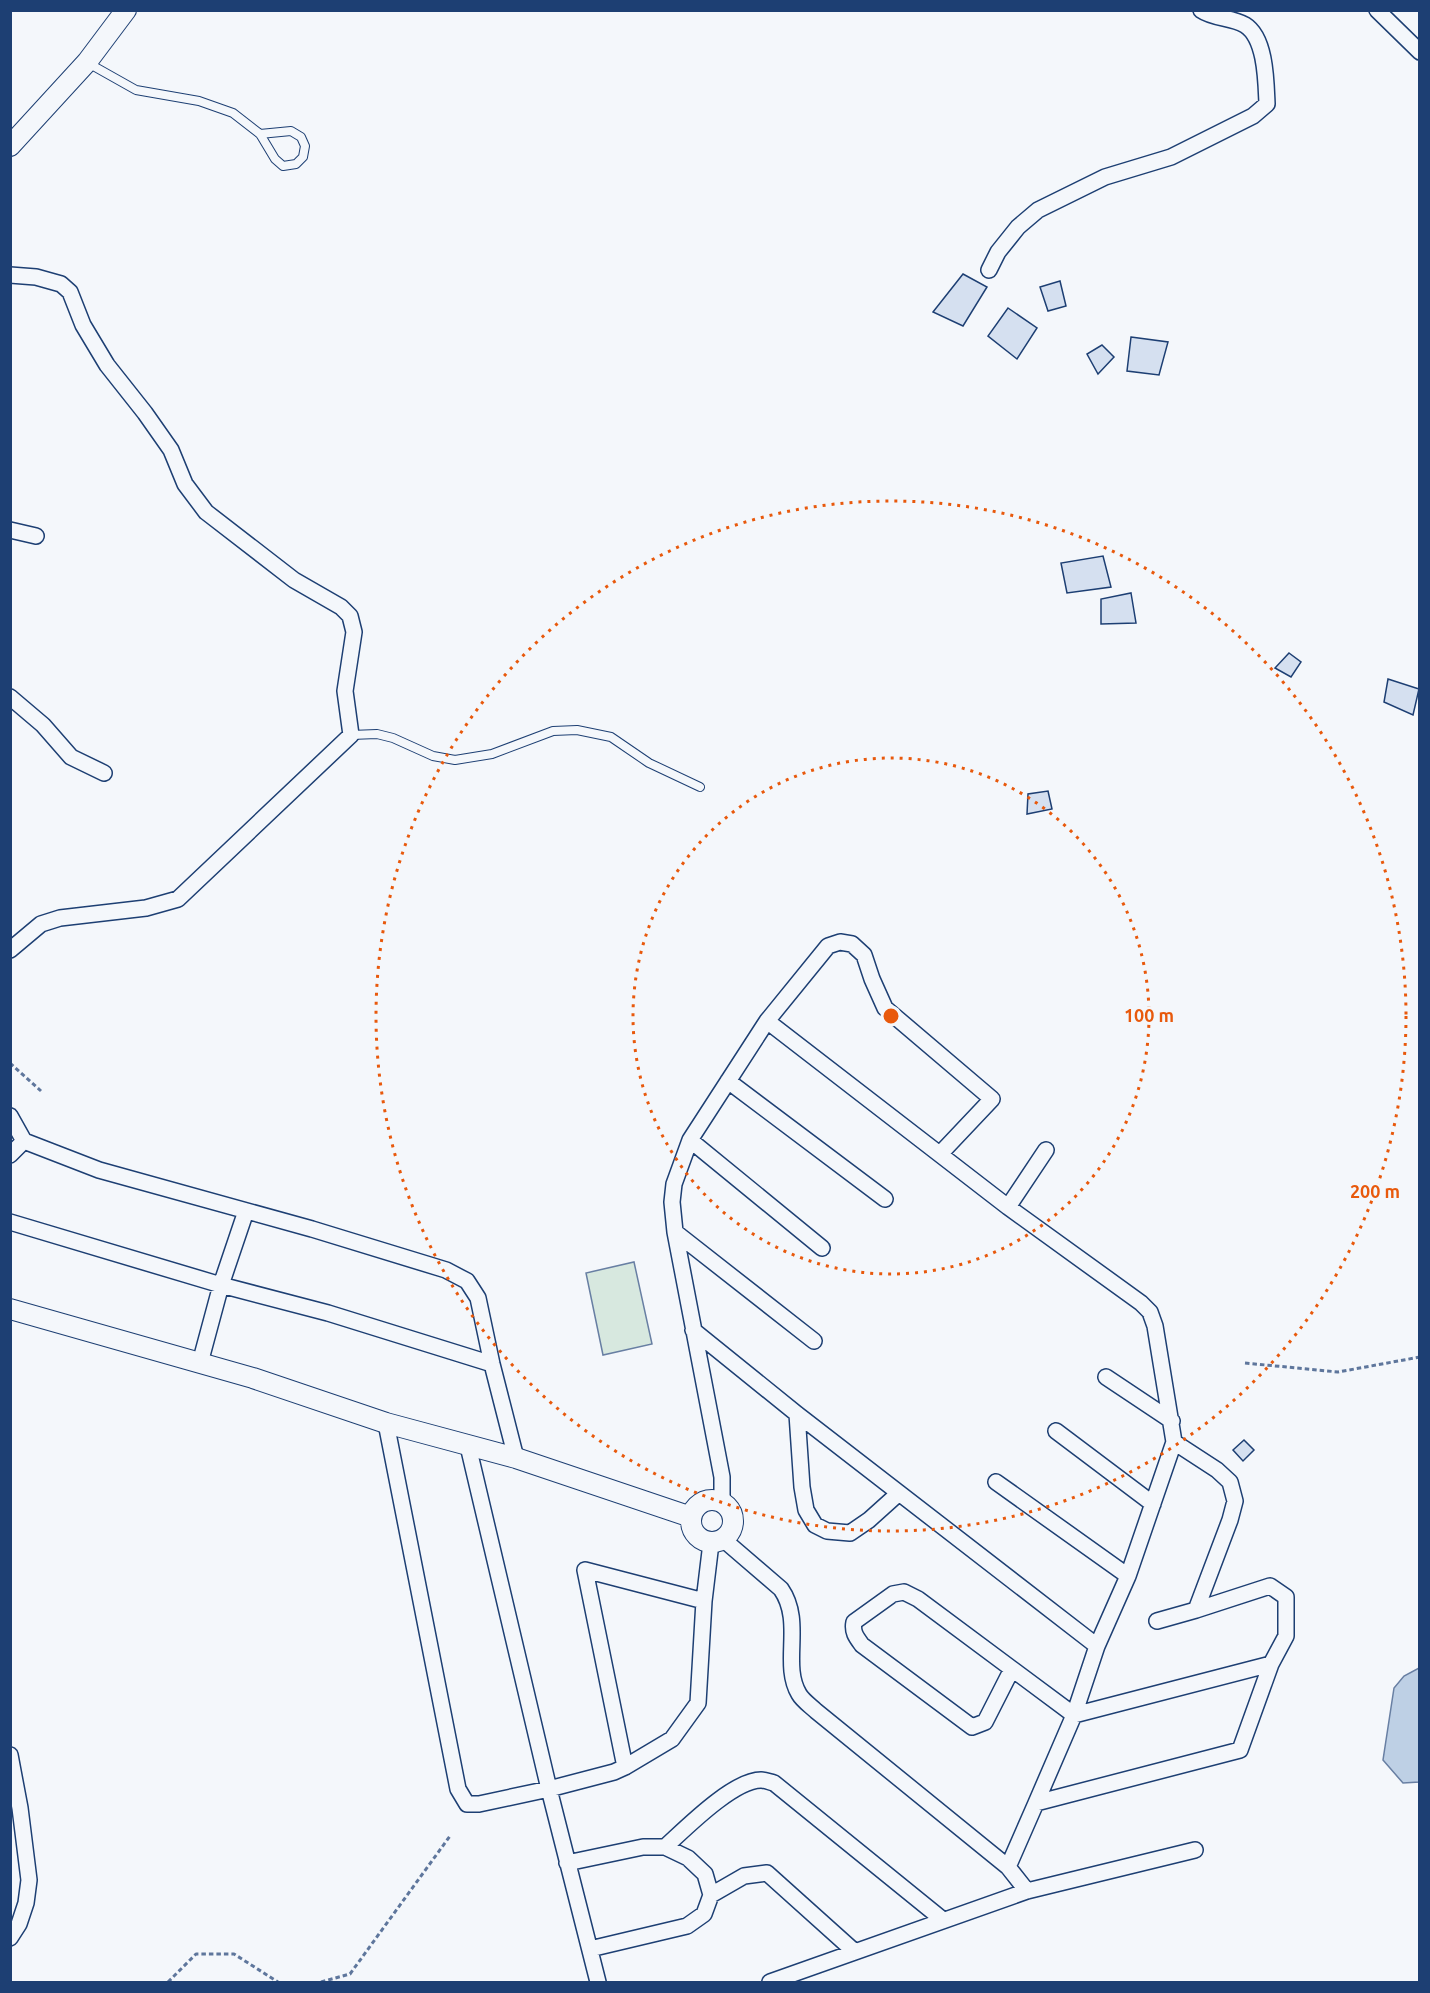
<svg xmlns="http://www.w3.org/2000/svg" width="1430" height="1993" viewBox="0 0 1430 1993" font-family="Ubuntu,sans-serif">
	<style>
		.green { fill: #d7e8df; stroke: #687fa3; stroke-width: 1.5 }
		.water { fill: #bed0e5; stroke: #687fa3; stroke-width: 1.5 }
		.building { fill: #d5e0f0; stroke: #1d3f73; stroke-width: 1.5 }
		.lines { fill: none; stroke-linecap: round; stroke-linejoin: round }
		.service-casing { stroke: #1d3f73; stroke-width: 10 }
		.minor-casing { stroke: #1d3f73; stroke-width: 18 }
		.tertiary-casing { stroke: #1d3f73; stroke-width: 22 }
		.path { stroke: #5e769c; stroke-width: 3; stroke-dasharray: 4.5 3; stroke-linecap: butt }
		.service { stroke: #f4f7fb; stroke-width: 8 }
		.minor { stroke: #f4f7fb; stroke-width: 15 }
		.tertiary { stroke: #f4f7fb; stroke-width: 20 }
		.ring { fill: none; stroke: #e8590c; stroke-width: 3; stroke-dasharray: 3 6 }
		.centre { fill: #e8590c; stroke: #f4f7fb; stroke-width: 3 }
		.ring-label { font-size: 18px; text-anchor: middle; font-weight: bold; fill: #e8590c; stroke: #f4f7fb; stroke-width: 4.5; stroke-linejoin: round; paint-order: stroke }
	</style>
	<rect width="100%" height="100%" fill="#f4f7fb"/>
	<path class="green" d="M634,1262L652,1344L603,1355L586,1273Z"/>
	<path class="water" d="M1419,1668V1782L1403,1783L1383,1760L1394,1688L1404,1676Z"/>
	<path class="building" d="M963,274L987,287L963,326L933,312Z
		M1060,281L1066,306L1048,311L1040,287Z
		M1008,308L1037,328L1017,359L988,336Z
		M1131,337L1168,342L1159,375L1127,371Z
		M1102,345L1114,357L1098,374L1087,354Z
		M1103,556L1111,587L1067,593L1061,563Z
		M1131,593L1136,623L1101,624V599Z
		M1289,653L1301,662L1291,677L1275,668Z
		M1388,679L1419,689L1413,715L1384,702Z
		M1048,791L1052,809L1027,814L1028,794Z
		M1244,1440L1254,1450L1243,1461L1233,1450Z"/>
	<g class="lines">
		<defs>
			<path id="service" d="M88,63L136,90L199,101L233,113L260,134L275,159L283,166L296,164L303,157L305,146L301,137L291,131L260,134
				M351,735L377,734L393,738L433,756L455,760L492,754L553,731L577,730L611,737L649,763L700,787"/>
			<path id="minor" d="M1377,10L1420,52
				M989,270L998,252L1018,227L1038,210L1105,177L1171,157L1253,116L1267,104C1266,82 1266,38 1245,25C1232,17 1214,19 1201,10
				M10,275L36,277L61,284L70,292L83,325L107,365L145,413L171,450L185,484L206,512L294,580L341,607L350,616L354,632L345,691L351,735L178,899L146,908L60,918L41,924L10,950
				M10,530L36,536
				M10,697L43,725L71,757L104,773
				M767,1021L1008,1207L1141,1303L1150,1312L1155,1326L1174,1442L1128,1576L1097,1646L1074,1715L1036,1803L1240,1750L1271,1664L1286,1636V1597L1270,1586L1196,1610L1230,1520L1235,1501L1230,1482L1217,1470L1174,1442
				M728,1081L885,1199
				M10,1116L24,1141L10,1155
				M690,1140L822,1248
				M24,1141L99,1170L312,1229L446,1270L467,1281L478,1298L492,1364L516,1458
				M1008,1207L1046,1150
				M10,1222L221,1285L328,1313L492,1364
				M675,1232L814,1341
				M693,1330L797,1414L1097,1646
				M200,1363L221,1285L246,1211
				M1106,1377L1172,1421
				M797,1414L802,1487L806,1510L815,1525L827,1531L850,1533L869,1520L899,1493
				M386,1423L458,1789L467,1804H479L549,1789L598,1982
				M1056,1431L1153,1504
				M468,1446L549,1789L614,1772L625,1767L672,1739L698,1703L704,1601L711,1543
				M996,1482L1128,1576
				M722,1502V1477L675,1232L672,1202L674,1184L690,1140L767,1021L828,946L840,942L852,944L864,955L872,979L885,1008L992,1099L940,1154
				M724,1540L781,1589C804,1622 781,1664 799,1694C803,1701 811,1706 816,1711L1008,1867L1027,1891
				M1157,1621L1196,1610
				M1012,1669L985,1722L972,1727L862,1645C856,1637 852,1632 854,1622L893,1594L904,1592L918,1599L1074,1715L1271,1664
				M10,1755L20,1808L29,1880L26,1903L19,1924L10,1938
				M625,1767L585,1570L704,1601
				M665,1847C685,1829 733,1780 761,1780C765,1780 770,1782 774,1783L943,1920
				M567,1863L643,1847H665L688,1858L705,1874L711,1895L704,1914L687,1926L590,1949
				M1008,1867L1036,1803
				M711,1895L744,1876L767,1873L855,1952
				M770,1982L1027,1891L1195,1850"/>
			<path id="tertiary" d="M10,146L87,62L126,10
				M10,1309L253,1378L386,1423L516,1458L691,1517
				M691 1521a21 21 0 1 1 42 0a21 21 0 1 1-42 0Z"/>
		</defs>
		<use href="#service" class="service-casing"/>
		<use href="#minor" class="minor-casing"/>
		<use href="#tertiary" class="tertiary-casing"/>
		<path class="path" d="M10,1063L41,1091
			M1245,1363L1338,1372L1420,1357
			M168,1982L196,1954H234L278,1982
			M321,1982L350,1974L450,1836"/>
		<use href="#service" class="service"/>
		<use href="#minor" class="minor"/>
		<use href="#tertiary" class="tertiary"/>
	</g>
	<g class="ring">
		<circle cx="891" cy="1016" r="258"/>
		<circle cx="891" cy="1016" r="515"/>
	</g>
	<circle cx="891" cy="1016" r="9" class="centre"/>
	<g class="ring-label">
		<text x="1149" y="1022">100 m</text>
		<text x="1375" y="1198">200 m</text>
	</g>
	<rect width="1430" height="1993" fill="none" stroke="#1d3f73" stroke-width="24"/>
</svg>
